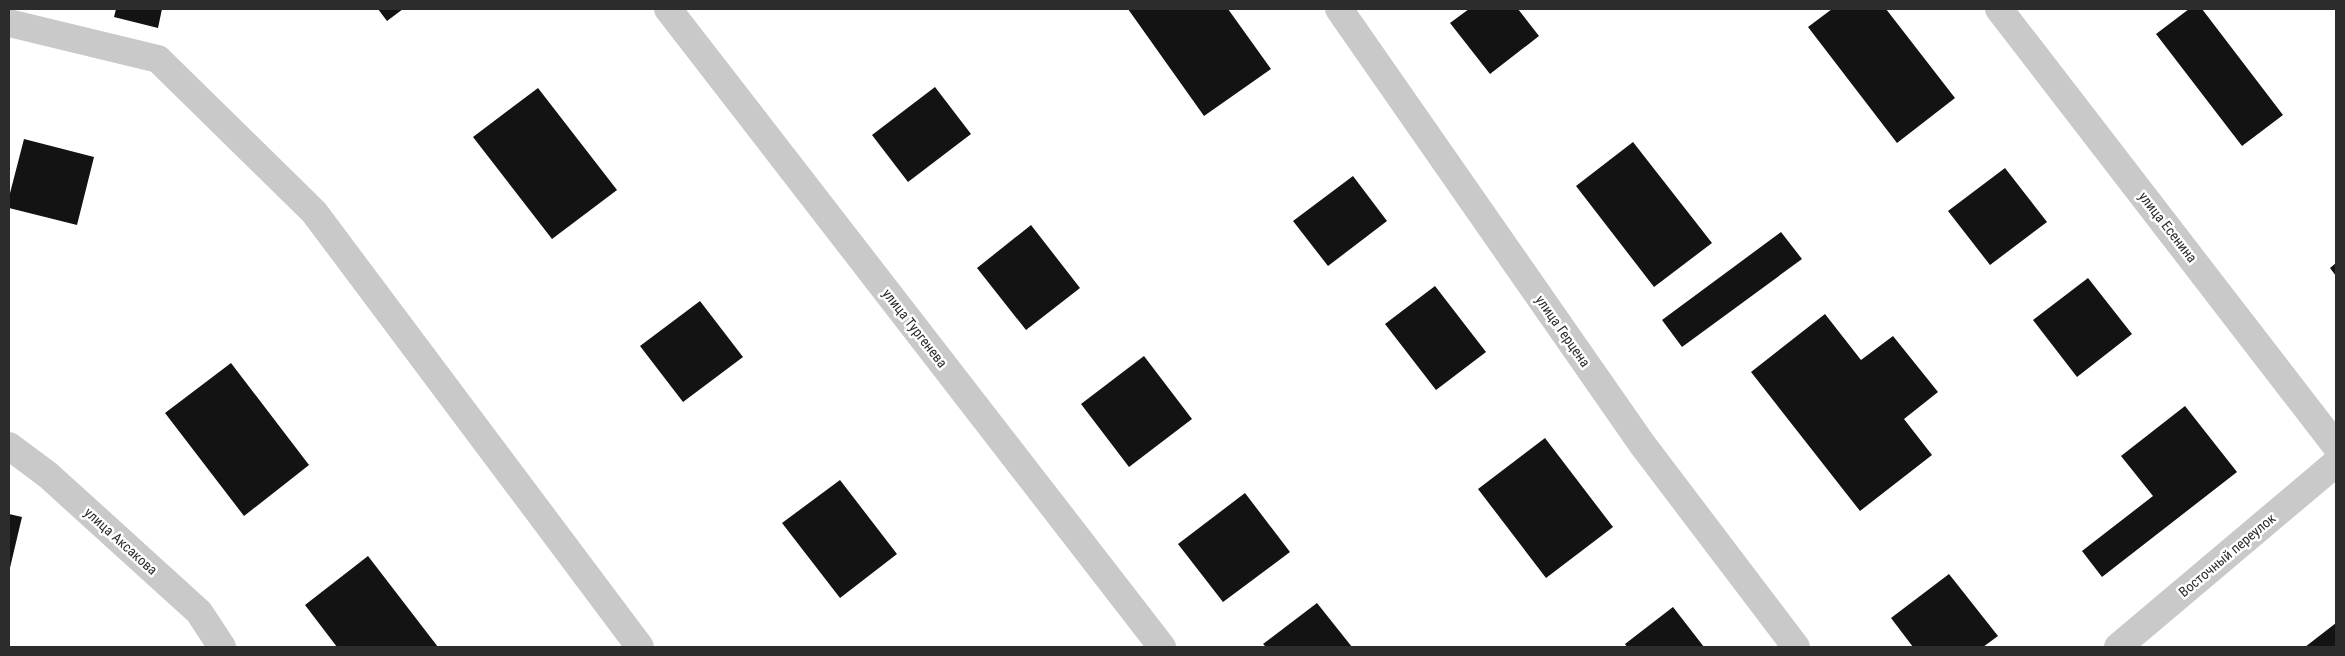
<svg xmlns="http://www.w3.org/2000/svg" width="2345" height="656" viewBox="0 0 2345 656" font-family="'Roboto Condensed',sans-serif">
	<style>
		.building { fill: #131313 }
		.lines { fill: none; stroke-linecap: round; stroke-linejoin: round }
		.minor { stroke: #c9c9c9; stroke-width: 28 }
		.labels { text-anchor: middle; stroke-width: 5; stroke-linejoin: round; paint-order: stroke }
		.street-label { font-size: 14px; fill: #2c2c2c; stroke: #fff }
	</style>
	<rect width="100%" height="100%" fill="#fff"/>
	<path class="building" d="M116,9H162L158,28L114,17Z
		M378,9H403L387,21Z
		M1128,9H1228L1271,69L1204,116Z
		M1469,9H1518L1539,36L1490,74L1450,23Z
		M1832,9H1886L1955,98L1897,143L1808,27Z
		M2189,9H2202L2283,115L2242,146L2156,34Z
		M935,87L971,134L908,182L872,135Z
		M538,88L617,190L552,239L473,137Z
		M24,139L94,157L77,225L9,208V197Z
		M1633,142L1712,243L1654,287L1576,186Z
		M2005,168L2047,222L1990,265L1948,211Z
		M1353,176L1387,221L1328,266L1293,221Z
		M1031,225L1080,288L1026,330L977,268Z
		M1781,232L1802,259L1682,347L1662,320Z
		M2336,263V276L2330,268Z
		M2088,278L2132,334L2077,377L2033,320Z
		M1435,286L1486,352L1436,390L1385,324Z
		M700,301L743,357L683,402L640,346Z
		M1825,314L1861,360L1893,336L1938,392L1904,419L1932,455L1860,511L1751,372Z
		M1144,356L1192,419L1129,467L1081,404Z
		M231,363L309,465L244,516L165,413Z
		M2185,406L2237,472L2102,577L2082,551L2153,496L2121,456Z
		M1545,438L1613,527L1546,578L1478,489Z
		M840,480L897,554L840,598L782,523Z
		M1245,493L1290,552L1223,602L1178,544Z
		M9,514L22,517L9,572Z
		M368,556L438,647H337L305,605Z
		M1949,574L1998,636L1983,647H1913L1891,618Z
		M1317,603L1352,647H1266L1263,644Z
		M1673,607L1704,647H1627L1625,644Z
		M2336,623V647H2305Z"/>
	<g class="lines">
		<path class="minor" d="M668,9L1162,647
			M1339,9L1642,444L1796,647
			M1999,9L2336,446
			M9,23L158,59L314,212L640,647
			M9,446L48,475L199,612L222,647
			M2118,647L2336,463"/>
	</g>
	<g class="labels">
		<g class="street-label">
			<text transform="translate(2168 227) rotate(52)" y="5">улица Есенина</text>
			<text transform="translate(915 328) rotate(52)" y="5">улица Тургенева</text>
			<text transform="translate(1563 331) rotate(55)" y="5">улица Герцена</text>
			<text transform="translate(121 541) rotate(42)" y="5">улица Аксакова</text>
			<text transform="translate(2227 555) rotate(-40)" y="5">Восточный переулок</text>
		</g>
	</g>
	<rect width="2345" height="656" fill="none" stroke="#2c2c2c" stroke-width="20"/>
</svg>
